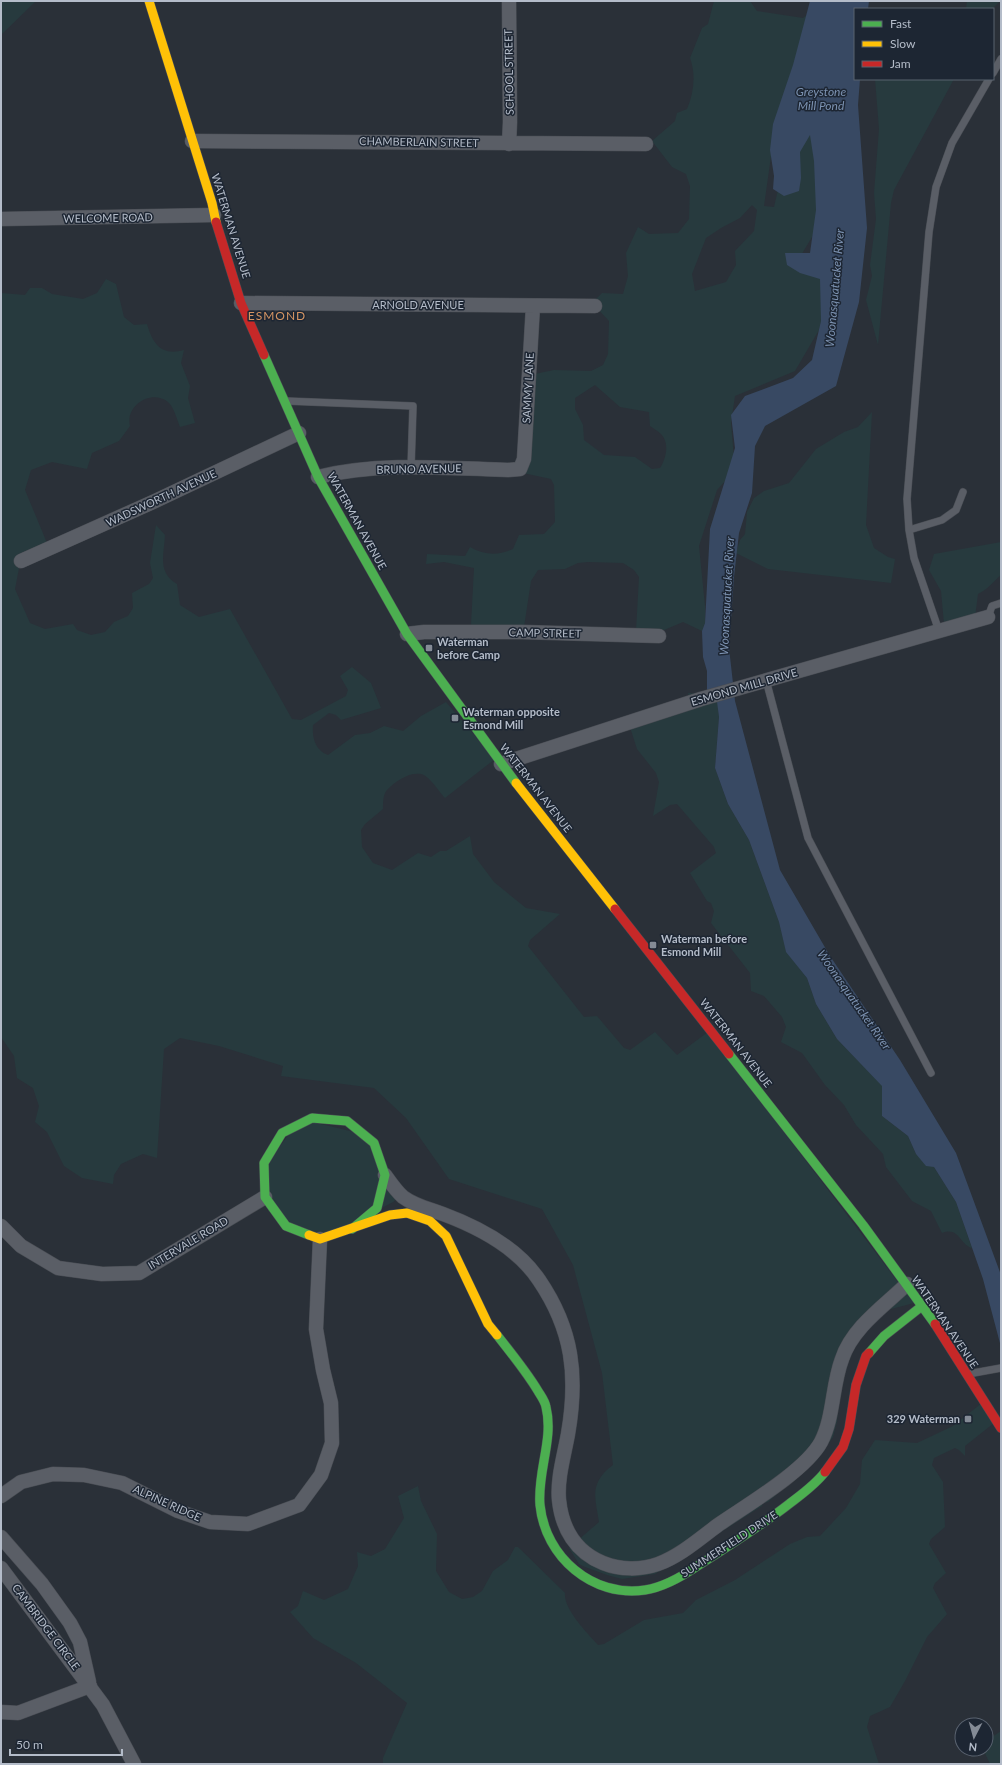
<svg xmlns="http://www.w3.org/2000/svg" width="1002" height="1765" viewBox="0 0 1002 1765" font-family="Lato,sans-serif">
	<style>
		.green { fill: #273a3e; fill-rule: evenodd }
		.water { fill: #384963 }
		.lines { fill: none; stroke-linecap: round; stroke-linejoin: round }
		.lane-casing { stroke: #484c53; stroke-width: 8 }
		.street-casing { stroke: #484c53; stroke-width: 15 }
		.fast-casing { stroke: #484c53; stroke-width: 10 }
		.slow-casing { stroke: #484c53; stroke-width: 10 }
		.jam-casing { stroke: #484c53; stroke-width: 10 }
		.lane { stroke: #5a5e66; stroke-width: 7 }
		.street { stroke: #5a5e66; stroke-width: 14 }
		.fast { stroke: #4caf50; stroke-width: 9 }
		.slow { stroke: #ffc107; stroke-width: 9 }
		.jam { stroke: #c62828; stroke-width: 9 }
		.poi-dot { fill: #848b96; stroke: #1d2633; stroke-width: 1.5 }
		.labels { text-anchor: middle; stroke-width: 3; stroke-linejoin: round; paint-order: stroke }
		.street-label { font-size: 11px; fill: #b4bcc9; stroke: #1d2633 }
		.poi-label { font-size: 11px; font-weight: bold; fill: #b4bcc9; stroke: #1d2633; text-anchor: start }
		.water-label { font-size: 12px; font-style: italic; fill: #7c92b1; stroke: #1d2633 }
		.neighbourhood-label { font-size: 12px; letter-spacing: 1px; fill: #d59563; stroke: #1d2633 }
	</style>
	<rect width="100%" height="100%" fill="#2a3038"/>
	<path class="green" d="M1,1H36L1,35Z
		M714,1H750L757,11L803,18L814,9L775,128L764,206L774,207L780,181L811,120L819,154L815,232L800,257L825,281L827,297L819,330L795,371L735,396L731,423L735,470L717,490L699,546L705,606V623L702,631L683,622L657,633L636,631L639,577L634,570L623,563L588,562L578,563L565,569L538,570L531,581L524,627L471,625L474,568L444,562L426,564L427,554L465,556L470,547C484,555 498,556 513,549L519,535L544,534L555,522L554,485L551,479L523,473L530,375L554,370L591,371L603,365L608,354L609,321L592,303L602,293L623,294L628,276L626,253L638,227L649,234L678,233L689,219L690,186L686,174L672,167L652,141L675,121L677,113L687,109C694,93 696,74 690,58L702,28L708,24ZM752,205L757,210L754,231L735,251L736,265L726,282L695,291L692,274L706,238L721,228L740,218ZM595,385L620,407L649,412L650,426C653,428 658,431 661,434C670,443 666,459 660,468L652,469L635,457L604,455L584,440L583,425L575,409V398Z
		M967,1H1000L992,9H966Z
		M875,79H954L894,190L891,203L878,345L866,300L872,276L870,265L876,219L874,193L879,129Z
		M106,279L116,284L124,317L134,325L147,324C153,345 162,356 184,350L181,363L190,386L188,398L195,423L180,427C177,420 174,407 168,402C152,389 125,405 130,426L119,441L92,453L87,469L52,462L31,470L25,490L47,543L21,558L15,589L30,623L45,629L73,624L77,630L91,635L105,632L114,622L128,616L133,608L132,593L149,584L153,578L150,563L156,525L165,535C164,555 157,572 177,584L180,605L199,617L230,609L292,719L301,720L346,696L348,690L340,676L352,667L371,683L381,708L341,720L336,715L329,713L313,725C312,738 315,750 328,755L355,735L370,733L384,726L403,731L421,716L446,702L495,759L445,798C439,792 430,776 421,774C409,772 396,781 388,789C383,793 383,802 383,809L365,824L361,830L362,847L373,863L392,870L418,853L431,857L440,851H446L470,836L473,854L494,882L526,908L560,914L530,940L528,946L584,1017L597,1016L624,1048L630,1050L655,1032L677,1055L708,1032L914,1303L876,1313L868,1316L841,1372L837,1422L833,1437L816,1461L768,1502L763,1503L762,1506L655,1574L622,1579L607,1575L585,1567L579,1564L569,1548L599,1522C595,1497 589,1483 613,1465L602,1373L573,1265L542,1209L449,1179L406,1118L374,1088L281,1076L283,1066L219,1046L180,1038L164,1049L157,1158L143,1154L121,1164L114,1175L113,1184L82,1178L64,1166L47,1132L35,1122L39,1106L33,1088L17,1078L14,1056L1,1037V293L25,295L30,288H42L52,294L83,299L97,293Z
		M872,412L866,525L874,548L888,557L895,559L891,583L768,569L736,553L740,540L745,534L747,512L754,498L764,491L789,483L816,449L844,432L858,427Z
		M1001,542V575C993,582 988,589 978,594L974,625L944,624L941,591L929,570L934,554Z
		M688,693L717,694L719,717L715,768L728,804L749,840L779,922L786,951L807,978L816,1004L837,1039L883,1086L882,1116L908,1136L916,1154L934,1167L956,1202L972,1248C960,1245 959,1226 942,1233L931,1211L912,1201L886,1167L883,1154L856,1125L844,1105L825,1085L802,1053L781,1042L786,1027L782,1017L764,996L751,991L750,973L711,923L714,911L711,903L707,901L690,873L716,853L714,847L677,804L670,805L653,816L659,782L656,773L637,749L628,721L689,698Z
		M300,1119L375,1137L400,1196L393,1202L317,1243L268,1211L267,1164Z
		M982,1403L994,1423L965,1446V1456L959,1450L955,1448L934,1458L932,1465L943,1482L945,1527L931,1539L929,1544L946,1573L935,1583L933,1588L947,1614L927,1637L905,1681L890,1707L870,1716L867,1727L879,1764H383V1758L407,1703L356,1663L313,1638L290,1612L298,1606L303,1591L324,1600L348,1589L358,1566L357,1552L371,1556L385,1549L404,1518L398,1496L418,1486L421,1501L437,1534L436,1571L449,1592L462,1599L473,1597L482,1591L493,1571L508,1560L515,1547H518L565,1593C563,1609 588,1634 598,1645L604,1644L644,1620L683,1613L696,1600L735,1580L790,1544L807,1537L820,1536L846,1508L860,1484L862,1460L875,1440L917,1443L953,1426Z
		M1001,1731V1764H990L983,1749H986V1741Z"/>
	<path class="water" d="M810,1H869L868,9H855V79H860L858,105L867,228L859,302L836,386L765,426L755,446L752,493L739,533L734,577L729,648L735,701L780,870L830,956L900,1060L956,1153L1001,1275V1347L983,1279L956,1202L934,1167L926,1166L916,1154L908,1136L882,1116V1086L837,1039L816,1004L807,978L786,952L779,922L749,840L728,804L715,768L719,717L716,694H707V671L703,657L702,631L705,623L710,529L735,448L731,415L745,396L793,378L812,360L821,321L820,279L800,273L787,265L785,253H810L816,210L814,161L810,135L800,152L801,178L799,191L784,196L773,189L774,176L770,150L773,124L793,65Z"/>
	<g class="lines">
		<defs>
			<path id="lane" d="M993,73L1001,59
				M286,401L413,406L411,468
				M909,530L942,520L956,510L963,492
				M988,617L992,606L1001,603
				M939,631L914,558L909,530L907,499L929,232L936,187L952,143L989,79
				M766,680L808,838L931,1073
				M968,1374L1001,1368"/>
			<path id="street" d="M192,141L646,144
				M509,144L510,122L509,1
				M1,219L214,215
				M241,303L595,306
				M318,477C379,462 445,468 508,470L520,469L524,459L533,306
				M21,561L153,502L299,433
				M407,634L424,632H522L659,636
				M501,764L701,699L988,617
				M385,1175C390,1182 396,1191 403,1197C415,1206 429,1209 443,1214C478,1227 517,1247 539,1280C573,1330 578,1376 568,1434C564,1456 557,1479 559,1500C562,1529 576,1552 603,1563C620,1570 641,1570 658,1564C680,1556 699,1539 718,1525C747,1505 805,1471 821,1442C834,1417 832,1385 842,1359C852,1328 884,1306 907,1284
				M1,1226L21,1246L58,1268L102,1274L139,1273L265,1197
				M1,1496L21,1482L53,1474L84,1475L122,1483L178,1511L210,1522L248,1524L299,1505L321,1475L332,1443L331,1403L323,1370L316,1329L320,1239
				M1,1537L42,1584L70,1623L80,1642L89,1682
				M1,1568L103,1705L134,1764
				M1,1712L18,1713L90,1686"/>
			<path id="fast" d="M264,355L318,477L407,634L516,783
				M729,1054L863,1225L935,1324
				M309,1235L286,1226L265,1197L264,1163L282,1133L312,1118L347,1121L374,1143L385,1175L377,1208L352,1229
				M497,1335C511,1353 526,1371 538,1391C541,1396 545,1401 546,1407C554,1439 537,1472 540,1505C545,1557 593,1598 645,1590C665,1587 683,1576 699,1565C730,1545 761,1526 789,1504C802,1494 815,1485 825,1472
				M869,1353L884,1336L922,1306"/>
			<path id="slow" d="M149,1L212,203L216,222
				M516,783L615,909
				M309,1235L320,1239L390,1215L407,1213L430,1221L446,1236L488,1324L497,1335"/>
			<path id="jam" d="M216,222L241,303L264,355
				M615,909L729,1054
				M935,1324L1001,1428
				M825,1472L843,1447L849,1429L856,1385L866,1356L869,1353"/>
		</defs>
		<use href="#lane" class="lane-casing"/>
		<use href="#street" class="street-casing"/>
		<use href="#fast" class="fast-casing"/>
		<use href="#slow" class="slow-casing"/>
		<use href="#jam" class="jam-casing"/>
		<use href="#lane" class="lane"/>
		<use href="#street" class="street"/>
		<use href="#fast" class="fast"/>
		<use href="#slow" class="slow"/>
		<use href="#jam" class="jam"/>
	</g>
	<g class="poi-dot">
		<rect x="425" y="644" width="8" height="8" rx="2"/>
		<rect x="451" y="714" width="8" height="8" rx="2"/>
		<rect x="649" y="941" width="8" height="8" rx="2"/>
		<rect x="964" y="1415" width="8" height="8" rx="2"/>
	</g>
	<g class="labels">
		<g class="street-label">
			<text transform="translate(509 72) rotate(-91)" y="4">SCHOOL STREET</text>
			<text transform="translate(419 142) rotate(1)" y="4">CHAMBERLAIN STREET</text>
			<text transform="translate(108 218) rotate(-1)" y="4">WELCOME ROAD</text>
			<text transform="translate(231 226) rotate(73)" y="4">WATERMAN AVENUE</text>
			<text x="418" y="309">ARNOLD AVENUE</text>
			<text transform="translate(528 388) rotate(-87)" y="4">SAMMY LANE</text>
			<text transform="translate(419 469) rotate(-1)" y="4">BRUNO AVENUE</text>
			<text transform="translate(161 498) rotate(-25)" y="4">WADSWORTH AVENUE</text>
			<text transform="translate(357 521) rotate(61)" y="4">WATERMAN AVENUE</text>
			<text transform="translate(545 633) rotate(1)" y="4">CAMP STREET</text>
			<text transform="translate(744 687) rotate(-16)" y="4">ESMOND MILL DRIVE</text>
			<text transform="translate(536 788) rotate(52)" y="4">WATERMAN AVENUE</text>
			<text transform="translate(736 1043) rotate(52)" y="4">WATERMAN AVENUE</text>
			<text transform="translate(188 1243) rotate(-31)" y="4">INTERVALE ROAD</text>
			<text transform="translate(945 1322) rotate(56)" y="4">WATERMAN AVENUE</text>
			<text transform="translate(167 1503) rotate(24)" y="4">ALPINE RIDGE</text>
			<text transform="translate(729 1544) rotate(-33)" y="4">SUMMERFIELD DRIVE</text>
			<text transform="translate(46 1627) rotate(53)" y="4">CAMBRIDGE CIRCLE</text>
		</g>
		<g class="poi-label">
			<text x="437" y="646">Waterman<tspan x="437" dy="13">before Camp</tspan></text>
			<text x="463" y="716">Waterman opposite<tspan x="463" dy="13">Esmond Mill</tspan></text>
			<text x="661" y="943">Waterman before<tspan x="661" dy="13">Esmond Mill</tspan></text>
			<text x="960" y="1423" text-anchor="end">329 Waterman</text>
		</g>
		<g class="water-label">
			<text x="821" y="96">Greystone<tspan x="821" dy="14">Mill Pond</tspan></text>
			<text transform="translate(835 288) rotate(-85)" y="4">Woonasquatucket River</text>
			<text transform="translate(727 596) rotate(-87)" y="4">Woonasquatucket River</text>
			<text transform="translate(854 1000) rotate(55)" y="4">Woonasquatucket River</text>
		</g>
		<g class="neighbourhood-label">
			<text x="277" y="320">ESMOND</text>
		</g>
	</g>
	<rect width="1002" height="1765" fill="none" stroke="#b4bcc9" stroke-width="4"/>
	<rect x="854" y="8" width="140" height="72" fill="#1d2633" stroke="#59626f"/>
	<rect x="862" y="21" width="20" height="6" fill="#4caf50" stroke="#59626f"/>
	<text x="890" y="28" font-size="12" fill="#b4bcc9">Fast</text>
	<rect x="862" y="41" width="20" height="6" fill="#ffc107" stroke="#59626f"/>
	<text x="890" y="48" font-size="12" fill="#b4bcc9">Slow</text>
	<rect x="862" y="61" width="20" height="6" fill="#c62828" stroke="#59626f"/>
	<text x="890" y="68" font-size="12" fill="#b4bcc9">Jam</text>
	<g transform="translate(974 1737) rotate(186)"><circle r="19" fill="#1d2633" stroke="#59626f"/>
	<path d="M0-3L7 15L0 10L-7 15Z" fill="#848b96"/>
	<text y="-6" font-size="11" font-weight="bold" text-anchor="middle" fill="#b4bcc9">N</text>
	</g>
	<path d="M10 1749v6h112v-6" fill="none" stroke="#b4bcc9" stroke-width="2"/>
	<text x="16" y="1749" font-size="12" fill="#b4bcc9" stroke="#1d2633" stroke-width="3" paint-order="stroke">50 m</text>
</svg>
